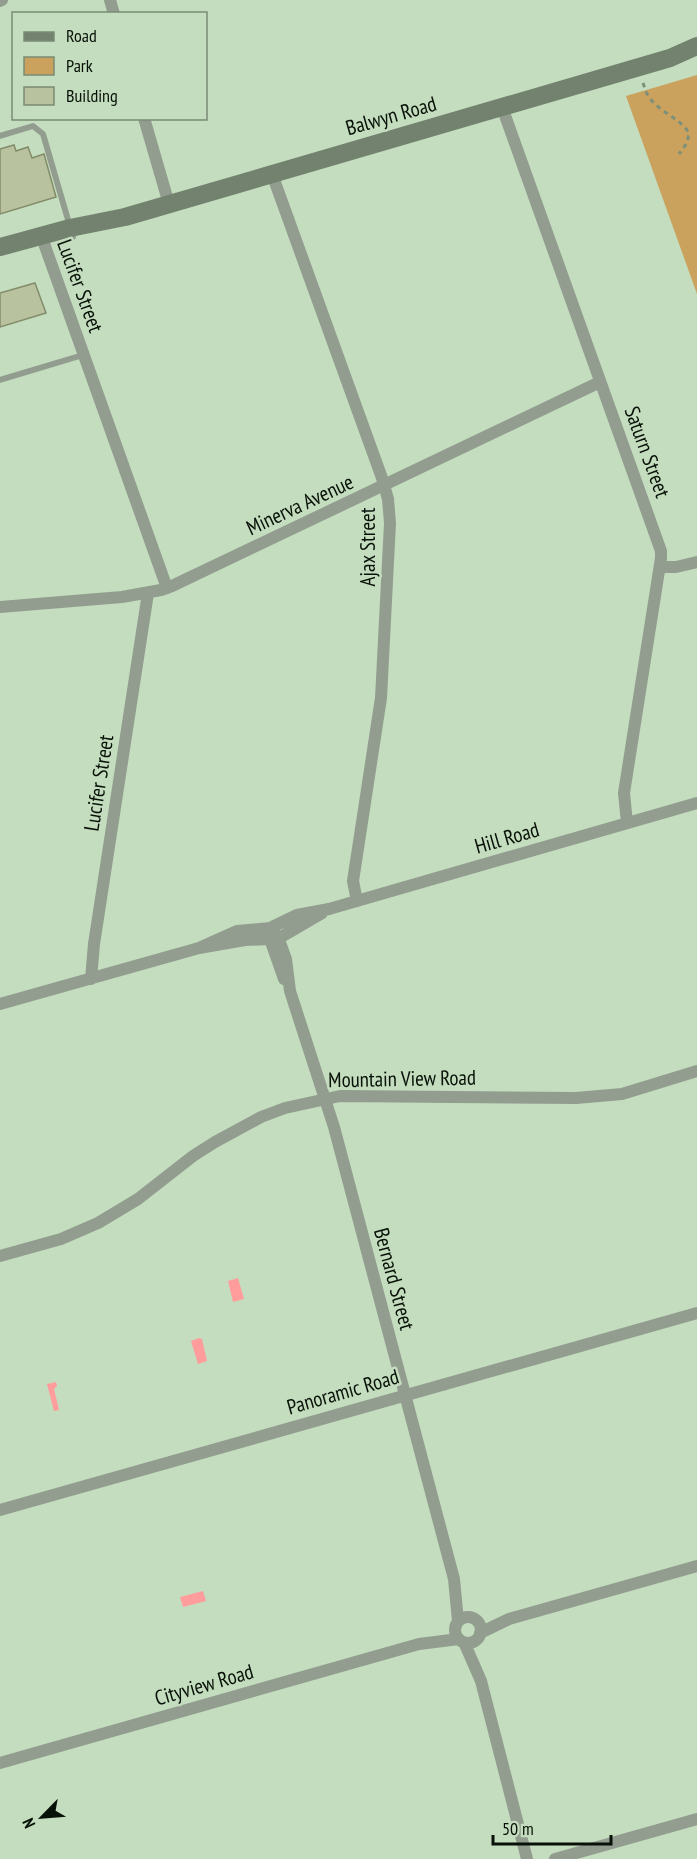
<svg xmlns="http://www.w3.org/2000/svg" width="697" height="1859" viewBox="0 0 697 1859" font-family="'PT Sans Narrow',sans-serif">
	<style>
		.green { fill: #caa25d }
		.water { fill: #ff9d9d }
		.building { fill: #b9c29e; stroke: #838c69; stroke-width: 1.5 }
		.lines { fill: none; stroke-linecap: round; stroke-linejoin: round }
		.path { stroke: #7d9079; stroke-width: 3; stroke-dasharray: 4.5 4.5; stroke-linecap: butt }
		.lane { stroke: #929d90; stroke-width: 6 }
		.street { stroke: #929d90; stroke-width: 12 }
		.secondary { stroke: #72826f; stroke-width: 18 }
		.labels { text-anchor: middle; stroke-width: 5; stroke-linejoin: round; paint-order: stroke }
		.street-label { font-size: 21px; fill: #081107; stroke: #c4ddbe }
	</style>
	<rect width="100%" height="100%" fill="#c4ddbe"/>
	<path class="green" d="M697,75V294L626,96Z"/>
	<path class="water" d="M238,1278L244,1299L233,1302L228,1281Z
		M199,1338L202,1339L207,1361L198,1364L191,1341Z
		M56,1382L57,1386L54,1389L59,1410L54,1411L47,1384Z
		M203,1591L206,1601L183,1607L180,1597Z"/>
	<path class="building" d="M14,145L16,151L28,147L32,158L44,154L56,197L0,214V149Z
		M35,283L46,313L0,327V293Z"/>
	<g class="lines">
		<path class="path" d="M643,83C645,88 646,93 649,97C660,113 679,117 689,133L687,143L679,154"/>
		<path class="lane" d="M0,136L33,126L43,134L73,237
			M0,380L83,355"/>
		<path class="street" d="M110,0L114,14
			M0,1L2,0
			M502,107L661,551V558L624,793L627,823
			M144,118L169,204
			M272,174L382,478L388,499L390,523L381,698L353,881L357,901
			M41,235L167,588
			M660,567H676L697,562
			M0,607L122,597L161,590L172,586L600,382
			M270,928L278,937L286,959L290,991L334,1127L454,1579L458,1621
			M270,933V939L284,979
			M199,948L237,931L270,928L297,915L329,909L697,803
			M91,979L94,944L148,593
			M0,1004L199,948L245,940L270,939L281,937L322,913
			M0,1256L61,1239L98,1223L138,1199L193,1156L215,1142L261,1117L285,1108L340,1096L576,1098L622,1094L697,1071
			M0,1510L697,1313
			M455 1630a13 13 0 1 1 26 0a13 13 0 1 1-26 0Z
			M480,1633L509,1619L697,1566
			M464,1642L481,1681L527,1859
			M0,1763L419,1644L459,1639
			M555,1859L697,1819"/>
		<path class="secondary" d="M0,247L70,228L125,217L670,58L697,46"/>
	</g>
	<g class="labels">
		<g class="street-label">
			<text transform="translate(391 116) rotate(-16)" y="7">Balwyn Road</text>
			<text transform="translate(80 286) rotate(70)" y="7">Lucifer Street</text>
			<text transform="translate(647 452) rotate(70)" y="7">Saturn Street</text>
			<text transform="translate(300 505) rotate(-25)" y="7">Minerva Avenue</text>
			<text transform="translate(368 547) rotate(-90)" y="7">Ajax Street</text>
			<text transform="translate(99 783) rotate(-81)" y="7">Lucifer Street</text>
			<text transform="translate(507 838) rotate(-16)" y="7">Hill Road</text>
			<text transform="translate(402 1079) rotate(-1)" y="7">Mountain View Road</text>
			<text transform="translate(394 1279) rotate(75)" y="7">Bernard Street</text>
			<text transform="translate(343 1392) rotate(-16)" y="7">Panoramic Road</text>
			<text transform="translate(204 1685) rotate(-16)" y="7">Cityview Road</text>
		</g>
	</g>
	<rect x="12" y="12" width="195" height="108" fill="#c4ddbe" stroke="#798b75" stroke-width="1.5"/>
	<rect x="24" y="32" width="30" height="9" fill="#72826f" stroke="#798b75" stroke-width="1.5"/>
	<text x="66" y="42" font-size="18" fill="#081107">Road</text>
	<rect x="24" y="57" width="30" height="18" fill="#caa25d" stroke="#798b75" stroke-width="1.5"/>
	<text x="66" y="72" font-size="18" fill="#081107">Park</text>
	<rect x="24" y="87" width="30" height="18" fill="#b9c29e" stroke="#798b75" stroke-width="1.5"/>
	<text x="66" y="102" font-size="18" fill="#081107">Building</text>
	<g transform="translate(42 1817) rotate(245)" stroke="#c4ddbe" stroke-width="4.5" paint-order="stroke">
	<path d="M0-4.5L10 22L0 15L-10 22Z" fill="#081107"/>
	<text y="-9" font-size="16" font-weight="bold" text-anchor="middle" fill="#081107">N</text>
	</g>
	<path d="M493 1835v9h118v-9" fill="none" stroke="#081107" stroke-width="3"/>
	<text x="502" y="1835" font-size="18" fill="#081107" stroke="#c4ddbe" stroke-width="4.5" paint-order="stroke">50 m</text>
</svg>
